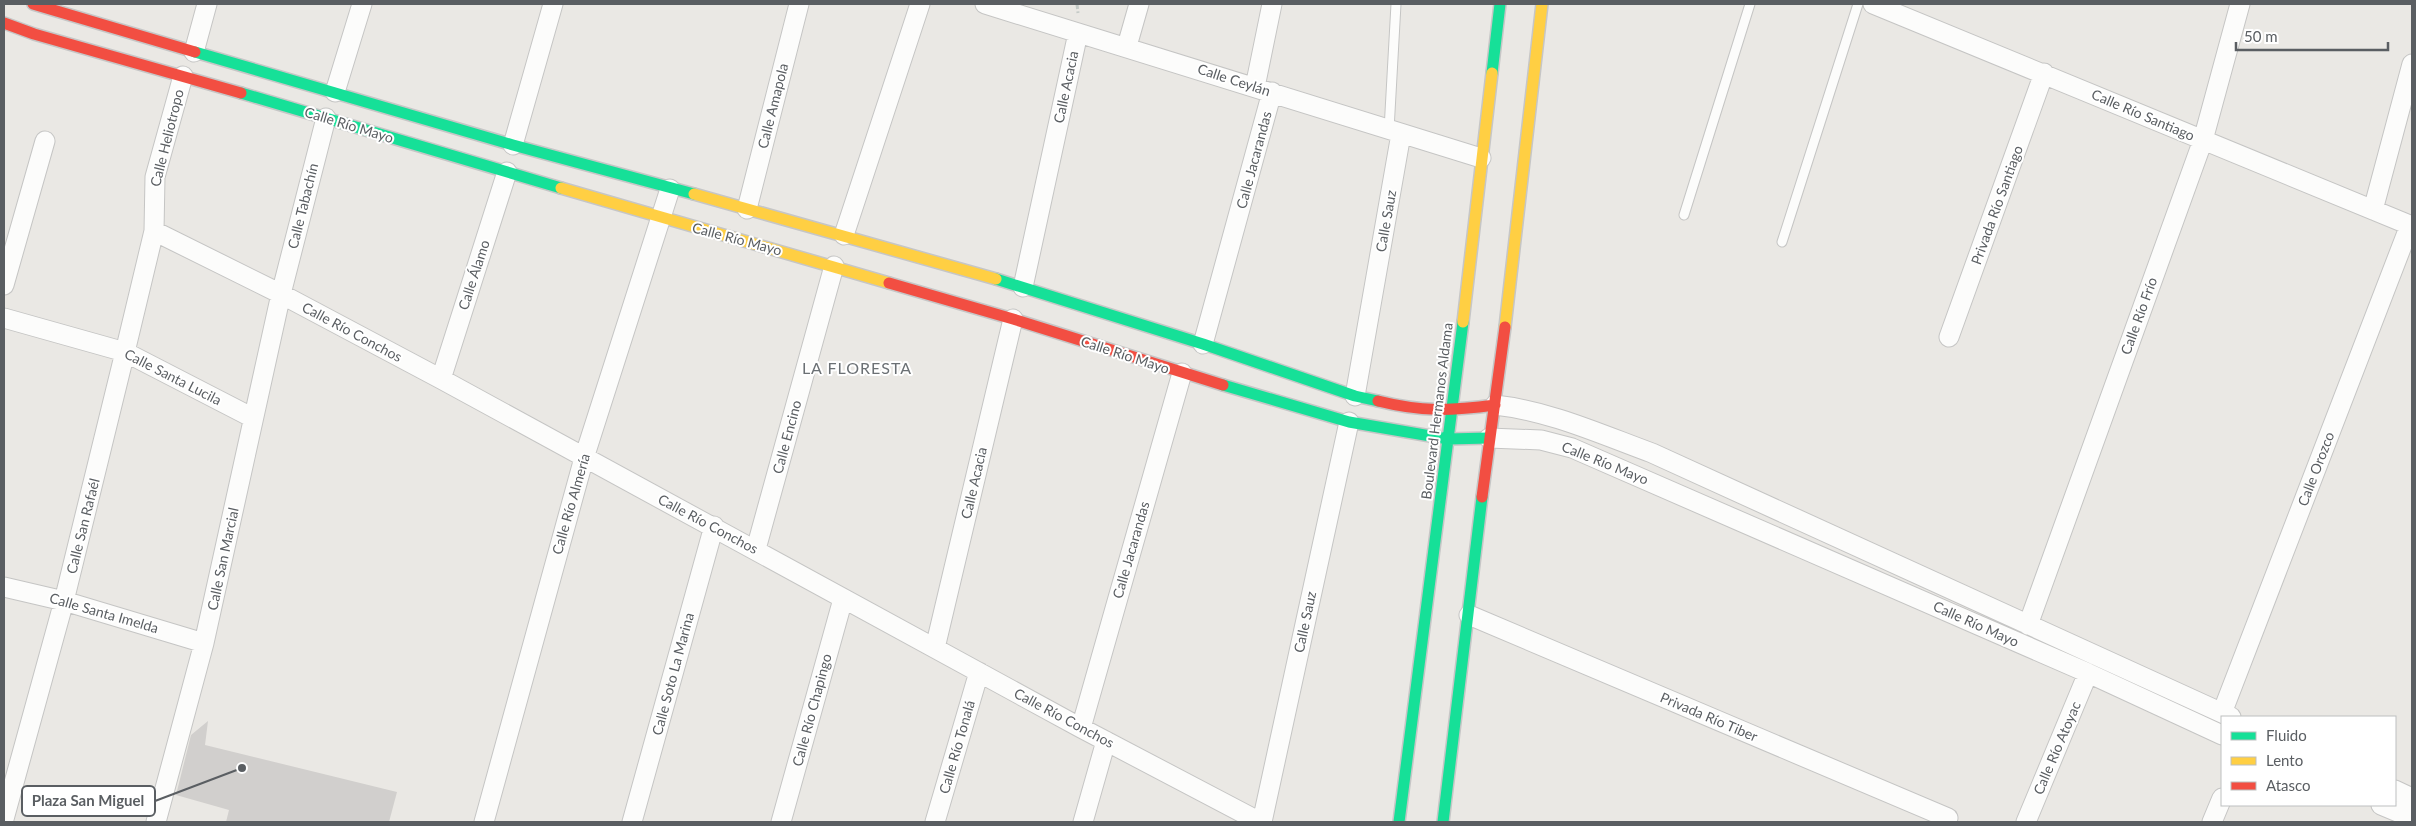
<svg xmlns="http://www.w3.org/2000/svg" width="2416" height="826" viewBox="0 0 2416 826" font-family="Lato,sans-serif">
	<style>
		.building { fill: #d1cfcd }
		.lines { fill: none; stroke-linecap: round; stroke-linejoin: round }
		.lane-casing { stroke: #c5c5c4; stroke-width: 11 }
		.street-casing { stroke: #c5c5c4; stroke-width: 21 }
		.fast-casing { stroke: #c6c6c6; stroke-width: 14 }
		.slow-casing { stroke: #c6c6c6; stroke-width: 14 }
		.jam-casing { stroke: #c6c6c6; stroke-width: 14 }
		.path { stroke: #c4cac7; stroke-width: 3; stroke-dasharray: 5 2.5; stroke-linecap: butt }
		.lane { stroke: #fcfcfb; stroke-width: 9 }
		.street { stroke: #fcfcfb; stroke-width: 19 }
		.fast { stroke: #16e098; stroke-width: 11 }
		.slow { stroke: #ffcf43; stroke-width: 11 }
		.jam { stroke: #f24e42; stroke-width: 11 }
		.labels { text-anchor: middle; stroke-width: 4; stroke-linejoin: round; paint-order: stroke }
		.street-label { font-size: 14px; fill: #5a5e62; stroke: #fff }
		.quarter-label { font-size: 16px; letter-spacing: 1px; fill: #6b7074; stroke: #fff }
		.leader { fill: none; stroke: #5a5e62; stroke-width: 2 }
		.callout-dot { fill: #5a5e62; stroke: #fff; stroke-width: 2 }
		.callout { fill: #fff; stroke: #5a5e62; stroke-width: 2 }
		.callout-label { font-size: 15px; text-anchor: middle; font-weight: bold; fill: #5a5e62 }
	</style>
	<rect width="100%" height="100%" fill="#eae8e4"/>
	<path class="building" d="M208,721L205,745L397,792L389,822H226L229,810L176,795L191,735Z"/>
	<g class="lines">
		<defs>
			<path id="lane" d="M1389,130L1396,4
				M1684,215L1750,4
				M1782,242L1858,4"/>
			<path id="street" d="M985,4L1481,158
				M1873,4L2412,226
				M1127,46L1139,4
				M194,52L207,4
				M1255,87L1272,4
				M335,92L362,4
				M513,145L553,4
				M747,209L799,4
				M2373,210L2412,64
				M154,231L281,294L441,379L1081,728L1260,822
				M844,235L920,4
				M4,285L45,141
				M1023,287L1078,33
				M4,318L125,352L253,418
				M1949,337L2044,73
				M1203,344L1272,92
				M441,379L507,172
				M1355,396L1401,134
				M1495,405C1550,411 1600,434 1652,453L2231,717
				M1489,438L1541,440L1572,448L2088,673L2222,735
				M756,549L834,266
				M4,587L64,601L204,643
				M1469,615L1948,818
				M2028,625L2203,140L2240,4
				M935,648L1013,319
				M2222,713L2410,225
				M1081,728L1182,373
				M2395,790L2412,798
				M2381,805L2412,818
				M4,819L64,601L125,352L154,231L155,177L183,76
				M156,822L204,643L281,294L326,118
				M484,822L584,458L670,189
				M632,822L714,526
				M781,822L843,599
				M935,822L979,672
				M1083,822L1106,741
				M1262,822L1349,422
				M2026,822L2088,673
				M2212,822L2222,798"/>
			<path id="fast" d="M195,52L513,145L694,194
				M1492,73L1500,4
				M241,93L561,188
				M996,279L1203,344L1355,396L1378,401
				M1223,385L1349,422L1448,439L1489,438
				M1399,822L1463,322
				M1443,822L1482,497"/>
			<path id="slow" d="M561,188L889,283
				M694,194L996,279
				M1463,322L1492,73
				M1505,327L1542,4"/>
			<path id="jam" d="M33,4L195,52
				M4,23L34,34L241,93
				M889,283L1013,319L1223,385
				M1378,401C1422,412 1450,411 1495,405
				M1482,497L1505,327"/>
		</defs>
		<use href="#lane" class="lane-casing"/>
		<use href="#street" class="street-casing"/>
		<use href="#fast" class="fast-casing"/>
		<use href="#slow" class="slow-casing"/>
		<use href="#jam" class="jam-casing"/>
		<path class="path" d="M1077,4L1078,13"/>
		<use href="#lane" class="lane"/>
		<use href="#street" class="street"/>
		<use href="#fast" class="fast"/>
		<use href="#slow" class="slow"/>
		<use href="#jam" class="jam"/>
	</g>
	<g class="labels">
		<g class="street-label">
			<text transform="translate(1234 80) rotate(18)" y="5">Calle Ceylán</text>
			<text transform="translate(1066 87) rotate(-78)" y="5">Calle Acacia</text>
			<text transform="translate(773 106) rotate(-76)" y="5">Calle Amapola</text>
			<text transform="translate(2143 115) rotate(23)" y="5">Calle Río Santiago</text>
			<text transform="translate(349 125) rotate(17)" y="5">Calle Río Mayo</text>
			<text transform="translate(167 138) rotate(-76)" y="5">Calle Heliotropo</text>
			<text transform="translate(1254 160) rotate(-75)" y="5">Calle Jacarandas</text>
			<text transform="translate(1997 205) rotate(-70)" y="5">Privada Río Santiago</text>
			<text transform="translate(303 206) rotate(-76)" y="5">Calle Tabachín</text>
			<text transform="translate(1386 221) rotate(-80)" y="5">Calle Sauz</text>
			<text transform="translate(737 239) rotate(15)" y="5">Calle Río Mayo</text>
			<text transform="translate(474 275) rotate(-72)" y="5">Calle Álamo</text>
			<text transform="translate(2139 316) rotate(-70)" y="5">Calle Río Frío</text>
			<text transform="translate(352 332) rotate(28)" y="5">Calle Río Conchos</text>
			<text transform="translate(1125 355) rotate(18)" y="5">Calle Río Mayo</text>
			<text transform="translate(173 377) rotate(27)" y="5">Calle Santa Lucila</text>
			<text transform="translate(1437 411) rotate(-83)" y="5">Boulevard Hermanos Aldama</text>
			<text transform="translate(787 437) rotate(-75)" y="5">Calle Encino</text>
			<text transform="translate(1605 463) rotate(22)" y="5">Calle Río Mayo</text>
			<text transform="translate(2316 469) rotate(-69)" y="5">Calle Orozco</text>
			<text transform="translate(974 483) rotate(-77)" y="5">Calle Acacia</text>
			<text transform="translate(571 504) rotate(-74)" y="5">Calle Río Almería</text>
			<text transform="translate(708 524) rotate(28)" y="5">Calle Río Conchos</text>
			<text transform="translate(83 526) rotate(-76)" y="5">Calle San Rafaél</text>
			<text transform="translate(1131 550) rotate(-74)" y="5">Calle Jacarandas</text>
			<text transform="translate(223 559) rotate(-78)" y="5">Calle San Marcial</text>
			<text transform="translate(104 613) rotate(16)" y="5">Calle Santa Imelda</text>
			<text transform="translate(1305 622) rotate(-78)" y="5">Calle Sauz</text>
			<text transform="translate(1976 624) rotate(24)" y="5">Calle Río Mayo</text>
			<text transform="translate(673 674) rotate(-75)" y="5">Calle Soto La Marina</text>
			<text transform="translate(812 710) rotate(-75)" y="5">Calle Río Chapingo</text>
			<text transform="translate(1709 717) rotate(23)" y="5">Privada Río Tiber</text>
			<text transform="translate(1064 718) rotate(28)" y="5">Calle Río Conchos</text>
			<text transform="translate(957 747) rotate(-74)" y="5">Calle Río Tonalá</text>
			<text transform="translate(2057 748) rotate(-67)" y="5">Calle Río Atoyac</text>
		</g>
		<g class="quarter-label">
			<text x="857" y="374">LA FLORESTA</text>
		</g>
	</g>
	<path class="leader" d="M242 768L155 801"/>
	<circle class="callout-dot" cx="242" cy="768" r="5"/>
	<rect class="callout" x="22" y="786" width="133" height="30" rx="5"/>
	<g class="callout-label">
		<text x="88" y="806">Plaza San Miguel</text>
	</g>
	<rect width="2416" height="826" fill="none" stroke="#5a5e62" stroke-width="10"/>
	<rect x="2221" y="716" width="175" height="90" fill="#ffffff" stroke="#bdbfc0"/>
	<rect x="2231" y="732" width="25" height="8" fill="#16e098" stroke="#bdbfc0"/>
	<text x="2266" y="741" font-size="15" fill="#5a5e62">Fluido</text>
	<rect x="2231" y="757" width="25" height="8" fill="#ffcf43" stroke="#bdbfc0"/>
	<text x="2266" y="766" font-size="15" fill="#5a5e62">Lento</text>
	<rect x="2231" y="782" width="25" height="8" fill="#f24e42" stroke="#bdbfc0"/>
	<text x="2266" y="791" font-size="15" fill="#5a5e62">Atasco</text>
	<path d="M2236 42v8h152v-8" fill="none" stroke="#5a5e62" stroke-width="2.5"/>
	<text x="2244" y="42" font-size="15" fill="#5a5e62" stroke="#ffffff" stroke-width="4" paint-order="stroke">50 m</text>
</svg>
